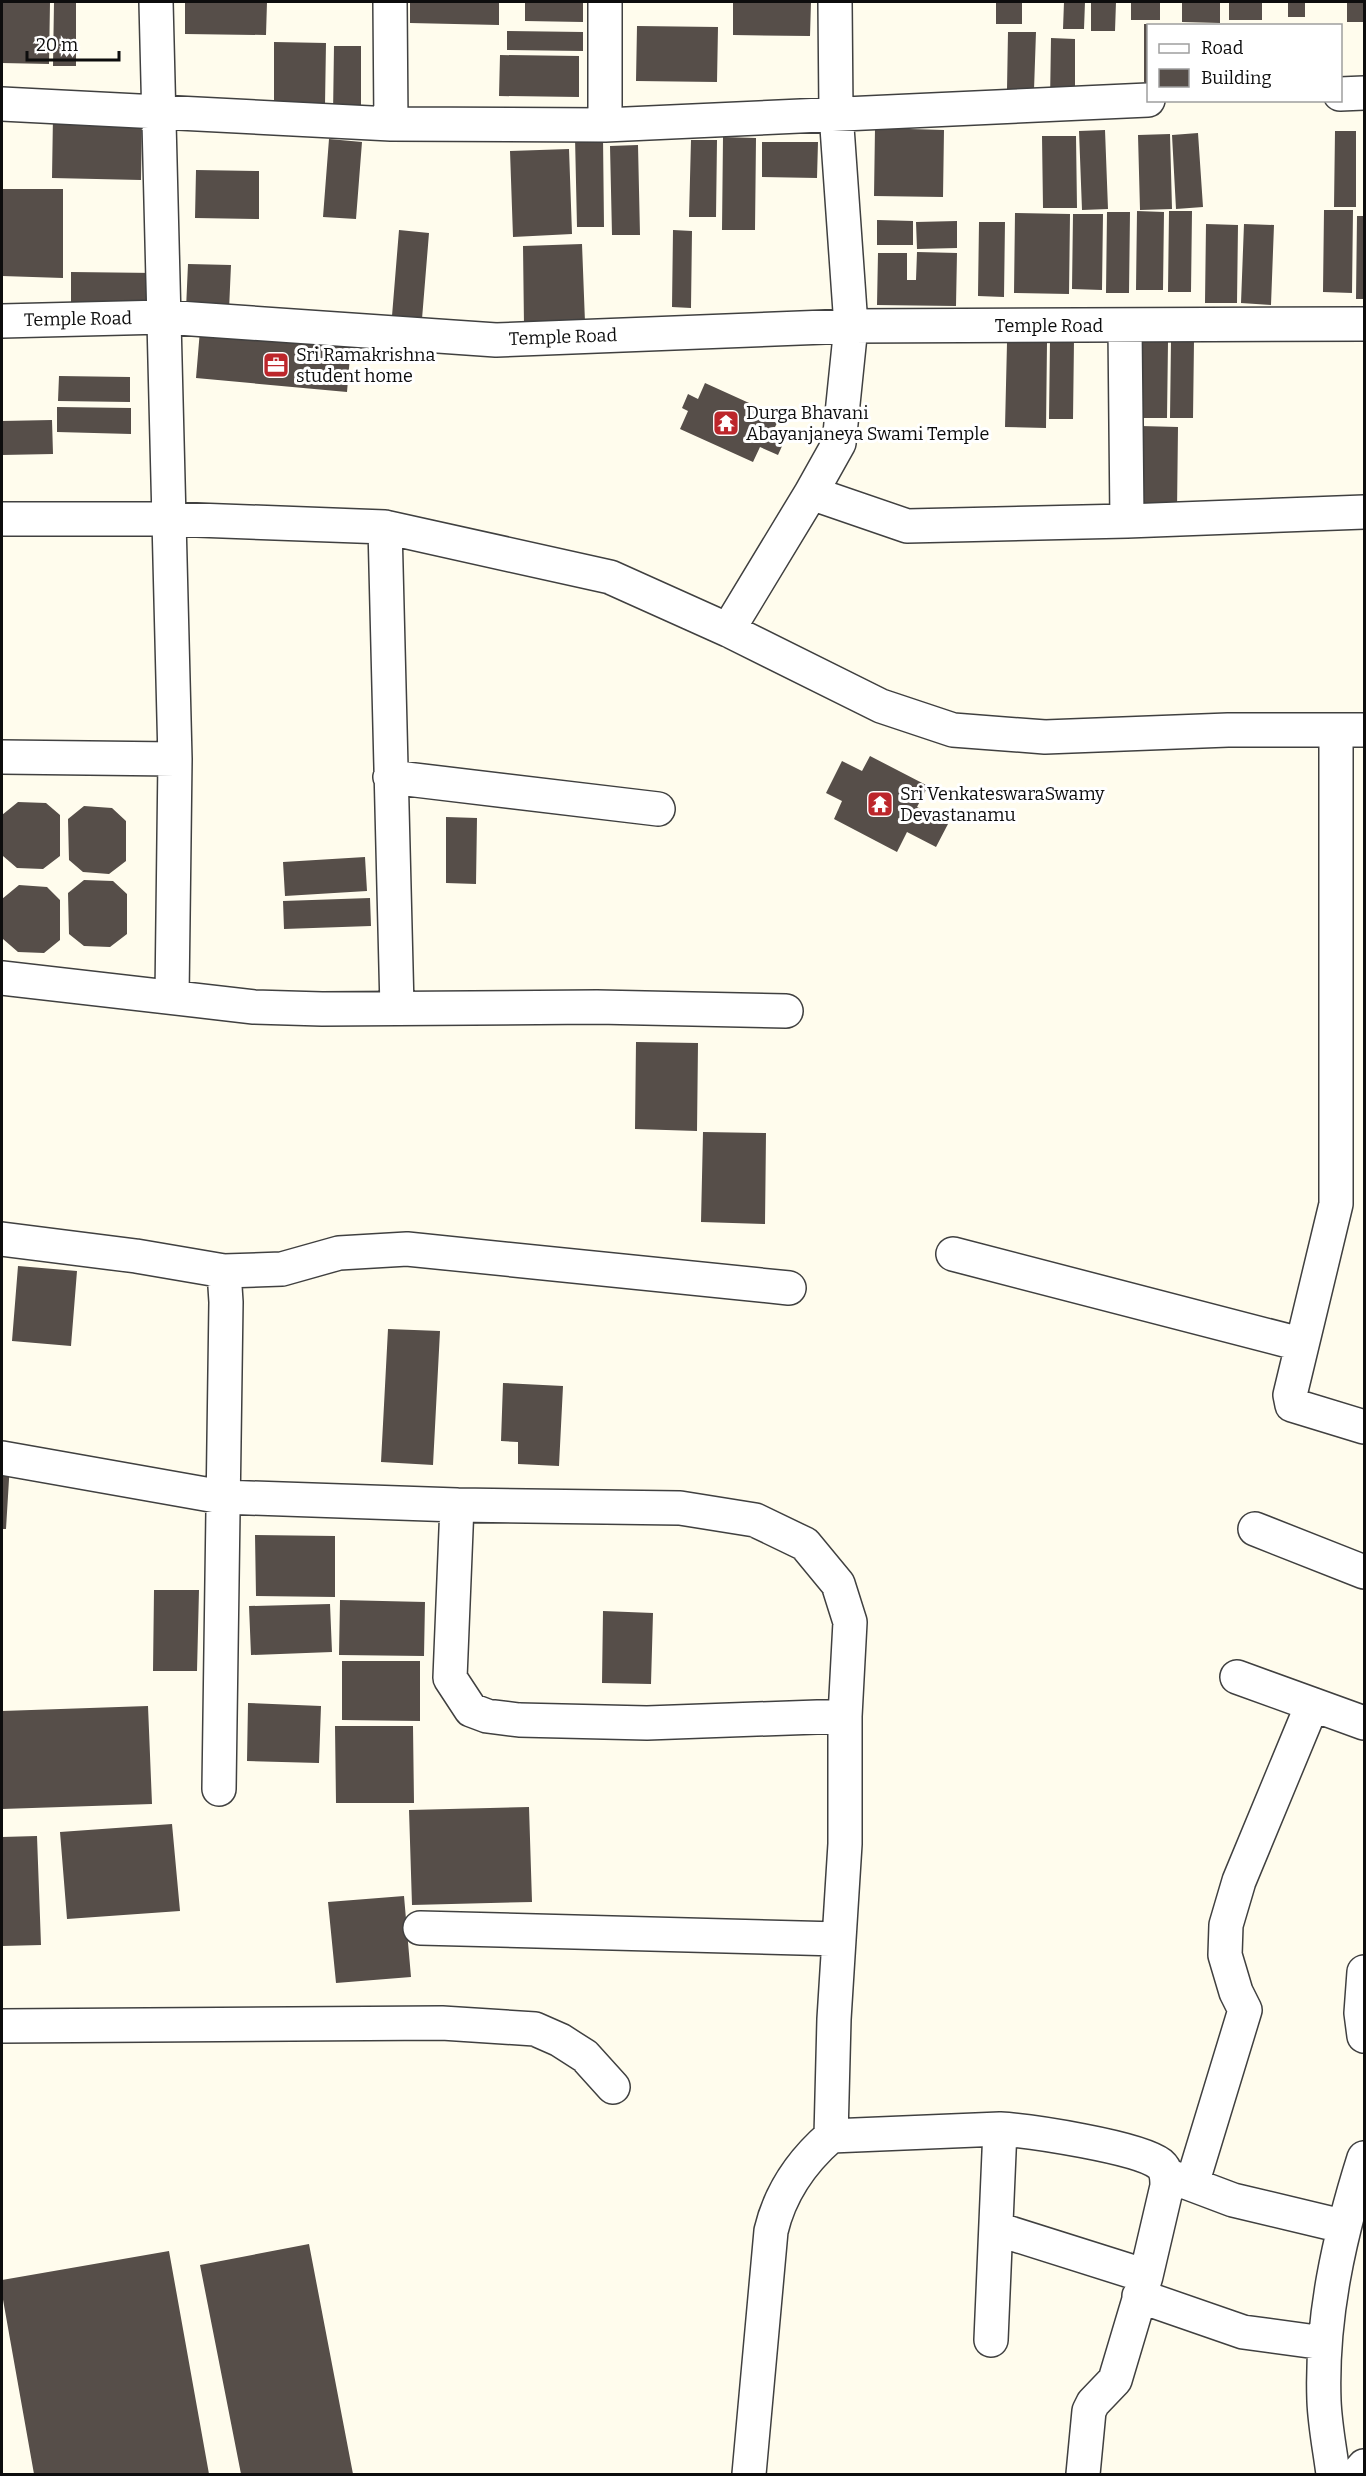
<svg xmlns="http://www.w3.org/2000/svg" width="1366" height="2476" viewBox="0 0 1366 2476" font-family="Bitter,serif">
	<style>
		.building { fill: #564e49 }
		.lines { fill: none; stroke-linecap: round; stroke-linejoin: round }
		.minor-casing { stroke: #404040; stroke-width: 36 }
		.minor { stroke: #fff; stroke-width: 33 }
		.labels { text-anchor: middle; stroke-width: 6; stroke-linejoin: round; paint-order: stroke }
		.street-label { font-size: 18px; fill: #0d0d0d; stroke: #fff }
		.poi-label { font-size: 18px; fill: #0d0d0d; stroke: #fff; text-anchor: start }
	</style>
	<rect width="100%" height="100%" fill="#fffced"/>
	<path class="building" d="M2,2H50L49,64L2,63Z
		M54,2H76V66H53Z
		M185,2H267L266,35L185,34Z
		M410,2H499V25L410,23Z
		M525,2H583V22L525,21Z
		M733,2H811L810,36L733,35Z
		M996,2H1022V24H996Z
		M1064,2H1085L1084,29H1063Z
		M1091,2H1116L1115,31H1091Z
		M1131,2H1160V20H1131Z
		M1182,2H1220V23L1182,22Z
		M1229,2H1262V20H1229Z
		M1288,2H1305V17H1288Z
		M1347,2H1364V22H1347Z
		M1144,24H1148V82H1144Z
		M637,26L718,27L717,82L636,81Z
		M507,31L583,32V51L507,50Z
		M1008,32H1036L1034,90L1007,89Z
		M1051,38L1075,39V103L1050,102Z
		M274,42L326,43L325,105L274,103Z
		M334,46H361V116L333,115Z
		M500,55L579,56V97L499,96Z
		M53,115L142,117L141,180L52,178Z
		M875,128L944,130L943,197L874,196Z
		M1105,130L1108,209L1082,210L1079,131Z
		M1335,131H1356V207H1334Z
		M1198,133L1203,207L1176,209L1172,135Z
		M1170,134L1172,209L1140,210L1138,135Z
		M1042,136H1076L1077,208H1043Z
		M575,137H603L604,227H577Z
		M723,137L756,138L755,230H722Z
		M329,139L362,142L356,219L323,217Z
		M691,140H717L716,217H689Z
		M762,142H818L817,178L762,177Z
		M638,145L640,235H612L610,146Z
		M569,149L572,234L513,237L510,151Z
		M196,170L259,171V219L195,218Z
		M2,189H63V278L2,276Z
		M1324,210H1353L1352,293L1323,292Z
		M1137,211L1164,212L1163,290H1136Z
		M1169,211H1192L1191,292H1168Z
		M1107,212H1130L1129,293H1106Z
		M1015,213L1070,214L1069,294L1014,293Z
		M1073,214H1103L1102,290L1072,289Z
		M1357,216H1364V299H1356Z
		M877,220L913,221V245H877Z
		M957,221V248L917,249L916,222Z
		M979,222H1005L1004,297L978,296Z
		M1206,224L1238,225L1237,303H1205Z
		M1244,224L1274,225L1271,305L1241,303Z
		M399,230L429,233L422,319L392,316Z
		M673,230L692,231L691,308L672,307Z
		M582,244L585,322L524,325L523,246Z
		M917,252L957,253L956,306L877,305L878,253H907V280H916Z
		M188,264L231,265L229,310L186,309Z
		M71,272L156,273V307L71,305Z
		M200,330L351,344L347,392L196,378Z
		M1050,339L1074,340L1073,419H1049Z
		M1132,341L1168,342L1167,418H1132Z
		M1171,341H1194L1193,418H1170Z
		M1007,343H1047L1046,428L1005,427Z
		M59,376L130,377V402L58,401Z
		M705,383L780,417L774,429L787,435L778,455L760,447L753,462L680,429L688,411L682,408L688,394L698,399Z
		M57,407L131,408V434L57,432Z
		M52,420L53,454L2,455V421Z
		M1141,426L1178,427L1177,512L1140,511Z
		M870,756L928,786L917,807L948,824L936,847L907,832L897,852L834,819L842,801L826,793L842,761L862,771Z
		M18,802L46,803L60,815V856L43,869L17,868L3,856L2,815Z
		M84,806L112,808L126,821V861L109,874L83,872L69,860L68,819Z
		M446,817L477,818L476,884L446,883Z
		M365,857L367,891L285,896L283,862Z
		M84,880L113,881L127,894V934L110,947L84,946L69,934L68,893Z
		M19,885L47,887L60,900V940L44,953L18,952L3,939L2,899Z
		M370,898L371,926L284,929L283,901Z
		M636,1042L698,1043L697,1131L635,1129Z
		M703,1132L766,1133L765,1224L701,1222Z
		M18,1266L77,1271L71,1346L12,1341Z
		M388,1329L440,1331L433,1465L381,1462Z
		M503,1383L563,1386L559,1466L518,1464V1442L501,1441Z
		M2,1463H10L6,1529H2Z
		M255,1535L335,1536V1597L256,1596Z
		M154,1590H199L197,1671H153Z
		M340,1600L425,1602L424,1656L339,1655Z
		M330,1604L332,1652L251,1655L249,1606Z
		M603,1611L653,1613L651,1684L602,1683Z
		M342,1661H420V1721L342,1720Z
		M248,1703L321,1706L319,1763L247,1761Z
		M148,1706L152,1804L2,1809V1711Z
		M335,1726H413L414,1803H336Z
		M529,1807L532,1902L412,1905L409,1810Z
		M172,1824L180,1911L67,1919L60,1832Z
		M37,1836L41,1945L2,1946V1837Z
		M404,1896L411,1977L336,1983L328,1902Z
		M309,2244L353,2474H241L200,2265Z
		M169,2251L209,2474H34L2,2294V2280Z"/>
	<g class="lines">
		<defs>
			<path id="minor" d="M390,2L391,124
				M605,2V125
				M835,2L836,113L851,326L839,443L811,493L907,526L1127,521
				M1340,94L1364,93
				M2,104L391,124L605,125L1148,100
				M2,321L164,317L496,340L851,326L1364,324
				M1125,327L1127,521L1364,512
				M2,519H170L385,527L610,577L728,630L881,706L953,730L1045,737L1228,730H1364
				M385,527L397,1008
				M728,630L811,493
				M1336,730V1204L1290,1395L1292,1405L1364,1427
				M2,757L175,759L156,2
				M390,777L658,809
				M2,978L254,1007L322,1009L597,1007L786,1011
				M172,997L175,759
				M2,1239L136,1256L224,1271L226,1302L219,1789
				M953,1254L1300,1344
				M224,1271L282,1269L339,1253L407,1249L789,1288
				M2,1458L222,1497L457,1505L680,1508L755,1520L805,1544L838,1584L850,1622L845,1716V1844L834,2019L831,2136
				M457,1505L450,1678L471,1710L487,1716L519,1720L647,1723L845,1716
				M1255,1529L1364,1572
				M1237,1677L1364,1723
				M420,1928L839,1939
				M1364,1972L1361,2013L1364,2036
				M2,2026L442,2023L535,2029L560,2040L585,2056L613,2087
				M1172,2177L1233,2200L1342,2226
				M1192,2184L1245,2010L1236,1992L1225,1955L1226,1925L1239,1881L1312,1705
				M997,2229L1146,2276
				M1139,2296L1243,2332L1324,2343
				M991,2340L1000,2129C1031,2131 1138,2147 1160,2164C1167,2170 1167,2178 1167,2186L1146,2276L1115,2380L1093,2403L1089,2411L1083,2474
				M749,2474L771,2231C780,2193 801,2162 831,2136L1000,2129
				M1333,2474C1330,2450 1325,2426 1324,2401C1321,2318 1339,2237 1364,2158
				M1357,2474L1364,2466"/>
		</defs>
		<use href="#minor" class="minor-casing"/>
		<use href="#minor" class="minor"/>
	</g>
	<defs>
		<symbol id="office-square" viewBox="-11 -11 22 22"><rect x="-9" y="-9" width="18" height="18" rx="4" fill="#bc262b" stroke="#fff"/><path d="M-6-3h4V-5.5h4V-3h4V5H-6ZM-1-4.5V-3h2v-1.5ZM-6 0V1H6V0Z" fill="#fff"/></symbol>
		<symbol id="temple-square" viewBox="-11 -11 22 22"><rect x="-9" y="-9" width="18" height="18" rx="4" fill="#bc262b" stroke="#fff"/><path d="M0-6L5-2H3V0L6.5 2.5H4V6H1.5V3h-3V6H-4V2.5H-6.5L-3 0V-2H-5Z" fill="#fff"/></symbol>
	</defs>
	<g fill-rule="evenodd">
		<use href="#office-square" x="261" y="350" width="30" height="30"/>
		<use href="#temple-square" x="711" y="408" width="30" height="30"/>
		<use href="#temple-square" x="865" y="789" width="30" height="30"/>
	</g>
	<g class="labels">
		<g class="street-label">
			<text transform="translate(78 319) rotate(-1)" y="6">Temple Road</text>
			<text x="1049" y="332">Temple Road</text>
			<text transform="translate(563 337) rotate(-2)" y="6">Temple Road</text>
		</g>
		<g class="poi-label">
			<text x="296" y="361">Sri Ramakrishna<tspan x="296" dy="21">student home</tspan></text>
			<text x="746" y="419">Durga Bhavani<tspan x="746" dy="21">Abayanjaneya Swami Temple</tspan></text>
			<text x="900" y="800">Sri VenkateswaraSwamy<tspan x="900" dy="21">Devastanamu</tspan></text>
		</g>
	</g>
	<rect width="1366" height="2476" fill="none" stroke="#0d0d0d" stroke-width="6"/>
	<rect x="1147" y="24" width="195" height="78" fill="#ffffff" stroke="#9e9e9e" stroke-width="1.5"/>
	<rect x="1159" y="44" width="30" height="9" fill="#ffffff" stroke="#9e9e9e" stroke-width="1.5"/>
	<text x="1201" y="54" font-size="18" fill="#0d0d0d">Road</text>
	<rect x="1159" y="69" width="30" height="18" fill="#564e49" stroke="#9e9e9e" stroke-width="1.5"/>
	<text x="1201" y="84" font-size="18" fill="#0d0d0d">Building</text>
	<path d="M27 51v9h92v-9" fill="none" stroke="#0d0d0d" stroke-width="3"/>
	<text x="36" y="51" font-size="18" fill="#0d0d0d" stroke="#ffffff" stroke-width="4.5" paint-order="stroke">20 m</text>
</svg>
